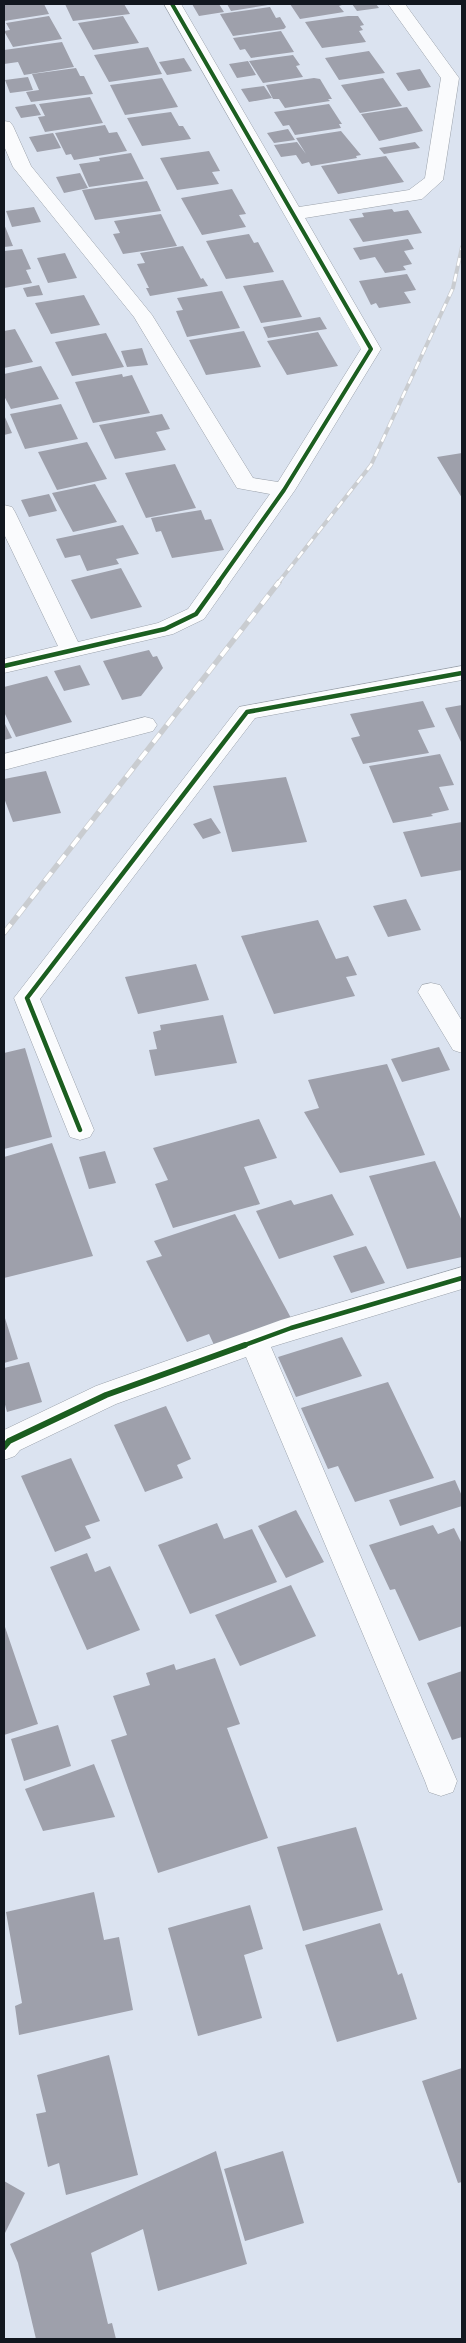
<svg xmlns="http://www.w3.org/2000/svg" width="466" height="2343" viewBox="0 0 466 2343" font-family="'Archivo Narrow',sans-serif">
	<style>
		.building { fill: #9ea0ab }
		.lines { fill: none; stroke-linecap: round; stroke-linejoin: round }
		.street-casing { stroke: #9ba2ab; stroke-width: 1 }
		.street { fill: #fafbfd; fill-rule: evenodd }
		.rail-far1-casing { stroke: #c9ccd0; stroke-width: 4 }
		.rail-casing { stroke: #c9ccd0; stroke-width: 5.5 }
		.rail-far1 { stroke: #fff; stroke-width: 2.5; stroke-dasharray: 8; stroke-linecap: butt }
		.rail { stroke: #fff; stroke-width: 4; stroke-dasharray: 11; stroke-linecap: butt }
		.cycleway-far2-casing { stroke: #fff; stroke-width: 6 }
		.cycleway-far1-casing { stroke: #fff; stroke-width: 8 }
		.cycleway-casing { stroke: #fff; stroke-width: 9 }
		.cycleway-far2 { stroke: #1b5e20; stroke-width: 4 }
		.cycleway-far1 { stroke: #1b5e20; stroke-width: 4.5 }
		.cycleway { stroke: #1b5e20; stroke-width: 6 }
	</style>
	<rect width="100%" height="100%" fill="#dbe3f0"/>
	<path class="building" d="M4,4H44L49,14L4,21Z
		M65,4H124L130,14L73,21Z
		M192,4H219L224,12L199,16Z
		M227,4H268V5L231,11Z
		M290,4H345L339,6L344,12L300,19Z
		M352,4H376L379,8L357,11Z
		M270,7L276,18L280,17L286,27L284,29L233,36L220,14Z
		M49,16L62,39L13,47L4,31L10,30L6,23Z
		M123,16L139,43L93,50L78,23Z
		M348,16H358L364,25L360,26L363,30L359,31L366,42L322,48L305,22Z
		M281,31L294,52L251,58L245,49L240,50L233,38Z
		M62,42L74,67L24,75L18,62L4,64V50Z
		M148,47L162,74L109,82L94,55Z
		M369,51L385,73L339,80L325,58Z
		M293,55L300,65L296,66L303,77L263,83L249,61Z
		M184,58L192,71L167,75L159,62Z
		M248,61L256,75L237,78L229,64Z
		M76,68L80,76H84L93,94L31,102L26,92L39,90L32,74Z
		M420,69L431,87L408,91L396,73Z
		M28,77L33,90L10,93L5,80Z
		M162,78L178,107L125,115L110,85Z
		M314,78L320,79L332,99H328L330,101L285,108L279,99H273L266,85Z
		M383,78L402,106L360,113L341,85Z
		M264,86L272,98L249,102L241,89Z
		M90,97L103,123L45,132L38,117L45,116L39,104Z
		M35,104L41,115L21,118L15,107Z
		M329,104L342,124H339L341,128L295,135L289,125L283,126L274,112Z
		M407,107L423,131L379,141L361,114Z
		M171,112L179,126H183L191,139L142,146L127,118Z
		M105,125L109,133L117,132L127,151L74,160L71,154L66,155L55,133Z
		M288,129L295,140L274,143L267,133Z
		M341,131L361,155L356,156L357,158L311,166L309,162L302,164L296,155L281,157L274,145L297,142L306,154L296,138Z
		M53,133L61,148L37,152L29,137Z
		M415,142L420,148L384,154L379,148Z
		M209,151L220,171L212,172L219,184L177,190L160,158Z
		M131,153L144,179L89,187L79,164L100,161L99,158Z
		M386,156L404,182L338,194L321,166Z
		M80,173L88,188L64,193L56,177Z
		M147,181L161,211L95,220L82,190Z
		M232,189L246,214L239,215L246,227L202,235L181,198Z
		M34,207L41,222L12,227L6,211Z
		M392,209L394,212L408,210L422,233L363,242L349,219L364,217L362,213Z
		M161,214L177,246L123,254L113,234L120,233L114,221Z
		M4,224L13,246L4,247Z
		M249,234L254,243L258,242L274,272L226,279L206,241Z
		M408,239L414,249L404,251L412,264L403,266L406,270L385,273L375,257L360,260L353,248Z
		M183,246L201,279L203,278L208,286L150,296L146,288H149L137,264L145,263L140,253Z
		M22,249L31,269L26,270L32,283L4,288V251Z
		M65,253L77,278L48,283L37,258Z
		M407,274L416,290L404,292L411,303L379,308L376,303L371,305L359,281Z
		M283,280L302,317L261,323L243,286Z
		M39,285L43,295L27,297L23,288Z
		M222,291L240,328L187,337L176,311L183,310L177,298Z
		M84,295L100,325L51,334L35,303Z
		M320,317L327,329L268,338L263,327Z
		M15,329L33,362L4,368V331Z
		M244,331L261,367L206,375L189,340Z
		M318,332L338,366L287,375L267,341Z
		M106,333L124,367L72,376L55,342Z
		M142,348L148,365L127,367L121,351Z
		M41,366L59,399L11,409L4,396V374Z
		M122,374L123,377L132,375L150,413L93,423L75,382Z
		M61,404L78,439L25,449L10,414Z
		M162,414L170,429L156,432L166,450L115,459L99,425Z
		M4,415L12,433L4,435Z
		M87,442L107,479L57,490L38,452Z
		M462,453V498L437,457Z
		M175,464L196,508L146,518L125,473Z
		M95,484L117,522L73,532L52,493Z
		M49,494L57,511L29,517L21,500Z
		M201,510L205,520L211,519L224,550L172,558L161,531L156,532L151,518Z
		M123,525L139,554L116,559L119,564L87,571L80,555L65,558L56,539Z
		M121,568L142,607L91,619L71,580Z
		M149,650L153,657L157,656L163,668L141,696L122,700L103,661Z
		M80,665L90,685L64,691L54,671Z
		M47,676L72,722L16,737L4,712V687Z
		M423,701L435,727L418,730L429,753L363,764L351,738L360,736L350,714Z
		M462,705V744L445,708Z
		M4,722L12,738L4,740Z
		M440,754L454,785L439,787L449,810L431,814L433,816L393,823L369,766Z
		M46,771L61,813L13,822L4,798V779Z
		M286,777L307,842L232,852L213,786Z
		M211,818L221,833L203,839L193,824Z
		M462,822V870L421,877L403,832Z
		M406,899L421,930L388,937L373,906Z
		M318,920L336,959L348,956L357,975L346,977L355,996L274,1014L241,936Z
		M196,964L209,1000L138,1014L125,977Z
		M223,1015L237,1063L155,1076L149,1050L157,1049L153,1032L161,1030L160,1025Z
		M439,1047L450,1070L402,1082L391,1059Z
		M25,1048L52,1137L4,1149V1053Z
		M387,1064L425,1155L340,1173L304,1112L319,1108L308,1080Z
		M259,1119L277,1158L244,1167L260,1204L173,1228L155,1184L168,1180L153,1148Z
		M52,1143L93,1256L4,1278V1157Z
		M105,1151L116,1183L89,1189L79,1157Z
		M435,1161L462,1221V1257L407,1269L369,1176Z
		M332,1194L354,1235L279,1259L256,1211L291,1200L294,1205Z
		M235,1214L291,1318L214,1345L209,1334L187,1342L146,1261L162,1256L154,1241Z
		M366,1246L385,1283L351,1293L333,1256Z
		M4,1315L18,1359L4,1363Z
		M342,1337L362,1376L296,1397L278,1357Z
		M29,1362L42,1402L7,1412L4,1401V1368Z
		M388,1382L434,1478L355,1502L338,1466L328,1469L301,1408Z
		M166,1406L191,1459L177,1465L183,1478L145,1492L114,1425Z
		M71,1458L100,1521L85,1526L91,1538L55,1552L21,1476Z
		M455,1480L462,1496V1506L400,1526L389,1500Z
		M296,1510L324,1562L286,1578L258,1526Z
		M217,1523L224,1539L252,1529L277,1582L190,1614L158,1545Z
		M433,1525L438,1534L454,1528L462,1544V1626L419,1641L395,1589L390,1590L369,1545Z
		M87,1553L95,1572L110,1566L140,1630L87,1650L50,1567Z
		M291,1585L316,1636L240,1666L215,1615Z
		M4,1624L38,1724L4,1735Z
		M215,1658L240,1724L227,1728L268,1838L158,1873L111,1740L127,1735L113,1696L150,1685L146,1673L174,1664L176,1670Z
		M462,1671V1737L452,1740L427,1683Z
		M58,1725L71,1766L24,1781L11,1739Z
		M94,1764L115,1817L43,1831L25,1789Z
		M356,1827L383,1910L303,1931L277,1847Z
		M94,1892L104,1940L119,1937L133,2010L19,2035L15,2006L22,2003L6,1912Z
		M250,1905L263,1949L244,1955L262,2018L198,2036L168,1928Z
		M380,1923L398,1975L402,1973L417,2019L337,2042L305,1945Z
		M109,2055L138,2175L66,2195L59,2163L48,2167L36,2114L46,2112L37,2075Z
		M462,2068V2182L458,2183L422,2081Z
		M216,2151L247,2264L158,2291L143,2229L91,2253L108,2324L112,2323L116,2339H36L18,2263L10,2244Z
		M283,2151L304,2223L245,2241L224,2169Z
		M4,2181L25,2193L4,2235Z"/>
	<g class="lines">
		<defs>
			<path id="street" d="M164,4H181L299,207L409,190L425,178L441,78L388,4H405L459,78L443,180L422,199L305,218L381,349L295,490L204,619L173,634L4,673V659L58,646L4,534V505L12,507L15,512L78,642L158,623L188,609L270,494L237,488L134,317L13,167L4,146V121L10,122L13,126L31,166L152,315L253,478L278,482L361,349Z
				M462,666V680L255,718L40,999L94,1130L90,1137L80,1140L70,1137L14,998L239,707Z
				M145,717L153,719L157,725L153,731L4,770V754Z
				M431,983L440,985L462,1021V1053L453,1050L418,992L422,985Z
				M462,1267V1289L271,1347L457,1781L453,1792L441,1796L429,1792L425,1781L246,1357L116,1404L20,1450L15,1456L4,1460V1430L96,1386L281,1320Z"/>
		</defs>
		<use href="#street" class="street-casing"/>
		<use href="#street" class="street"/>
		<defs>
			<path id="rail-far1" d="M278,583L371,465L453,288L462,247"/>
			<path id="rail" d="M4,933L279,582"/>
		</defs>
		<use href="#rail-far1" class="rail-far1-casing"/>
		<use href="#rail" class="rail-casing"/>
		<use href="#rail-far1" class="rail-far1"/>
		<use href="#rail" class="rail"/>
		<defs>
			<path id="cycleway-far2" d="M172,4L371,349L284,490L218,583"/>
			<path id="cycleway-far1" d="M4,666L165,629L196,614L219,582
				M80,1130L27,998L247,712L462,673
				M242,1346L291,1328L462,1278"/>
			<path id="cycleway" d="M4,1447L9,1441L106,1395L245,1345"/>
		</defs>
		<use href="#cycleway-far2" class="cycleway-far2-casing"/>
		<use href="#cycleway-far1" class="cycleway-far1-casing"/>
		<use href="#cycleway" class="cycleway-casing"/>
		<use href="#cycleway-far2" class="cycleway-far2"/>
		<use href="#cycleway-far1" class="cycleway-far1"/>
		<use href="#cycleway" class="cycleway"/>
	</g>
	<rect width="466" height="2343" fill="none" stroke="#12171f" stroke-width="10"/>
</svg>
